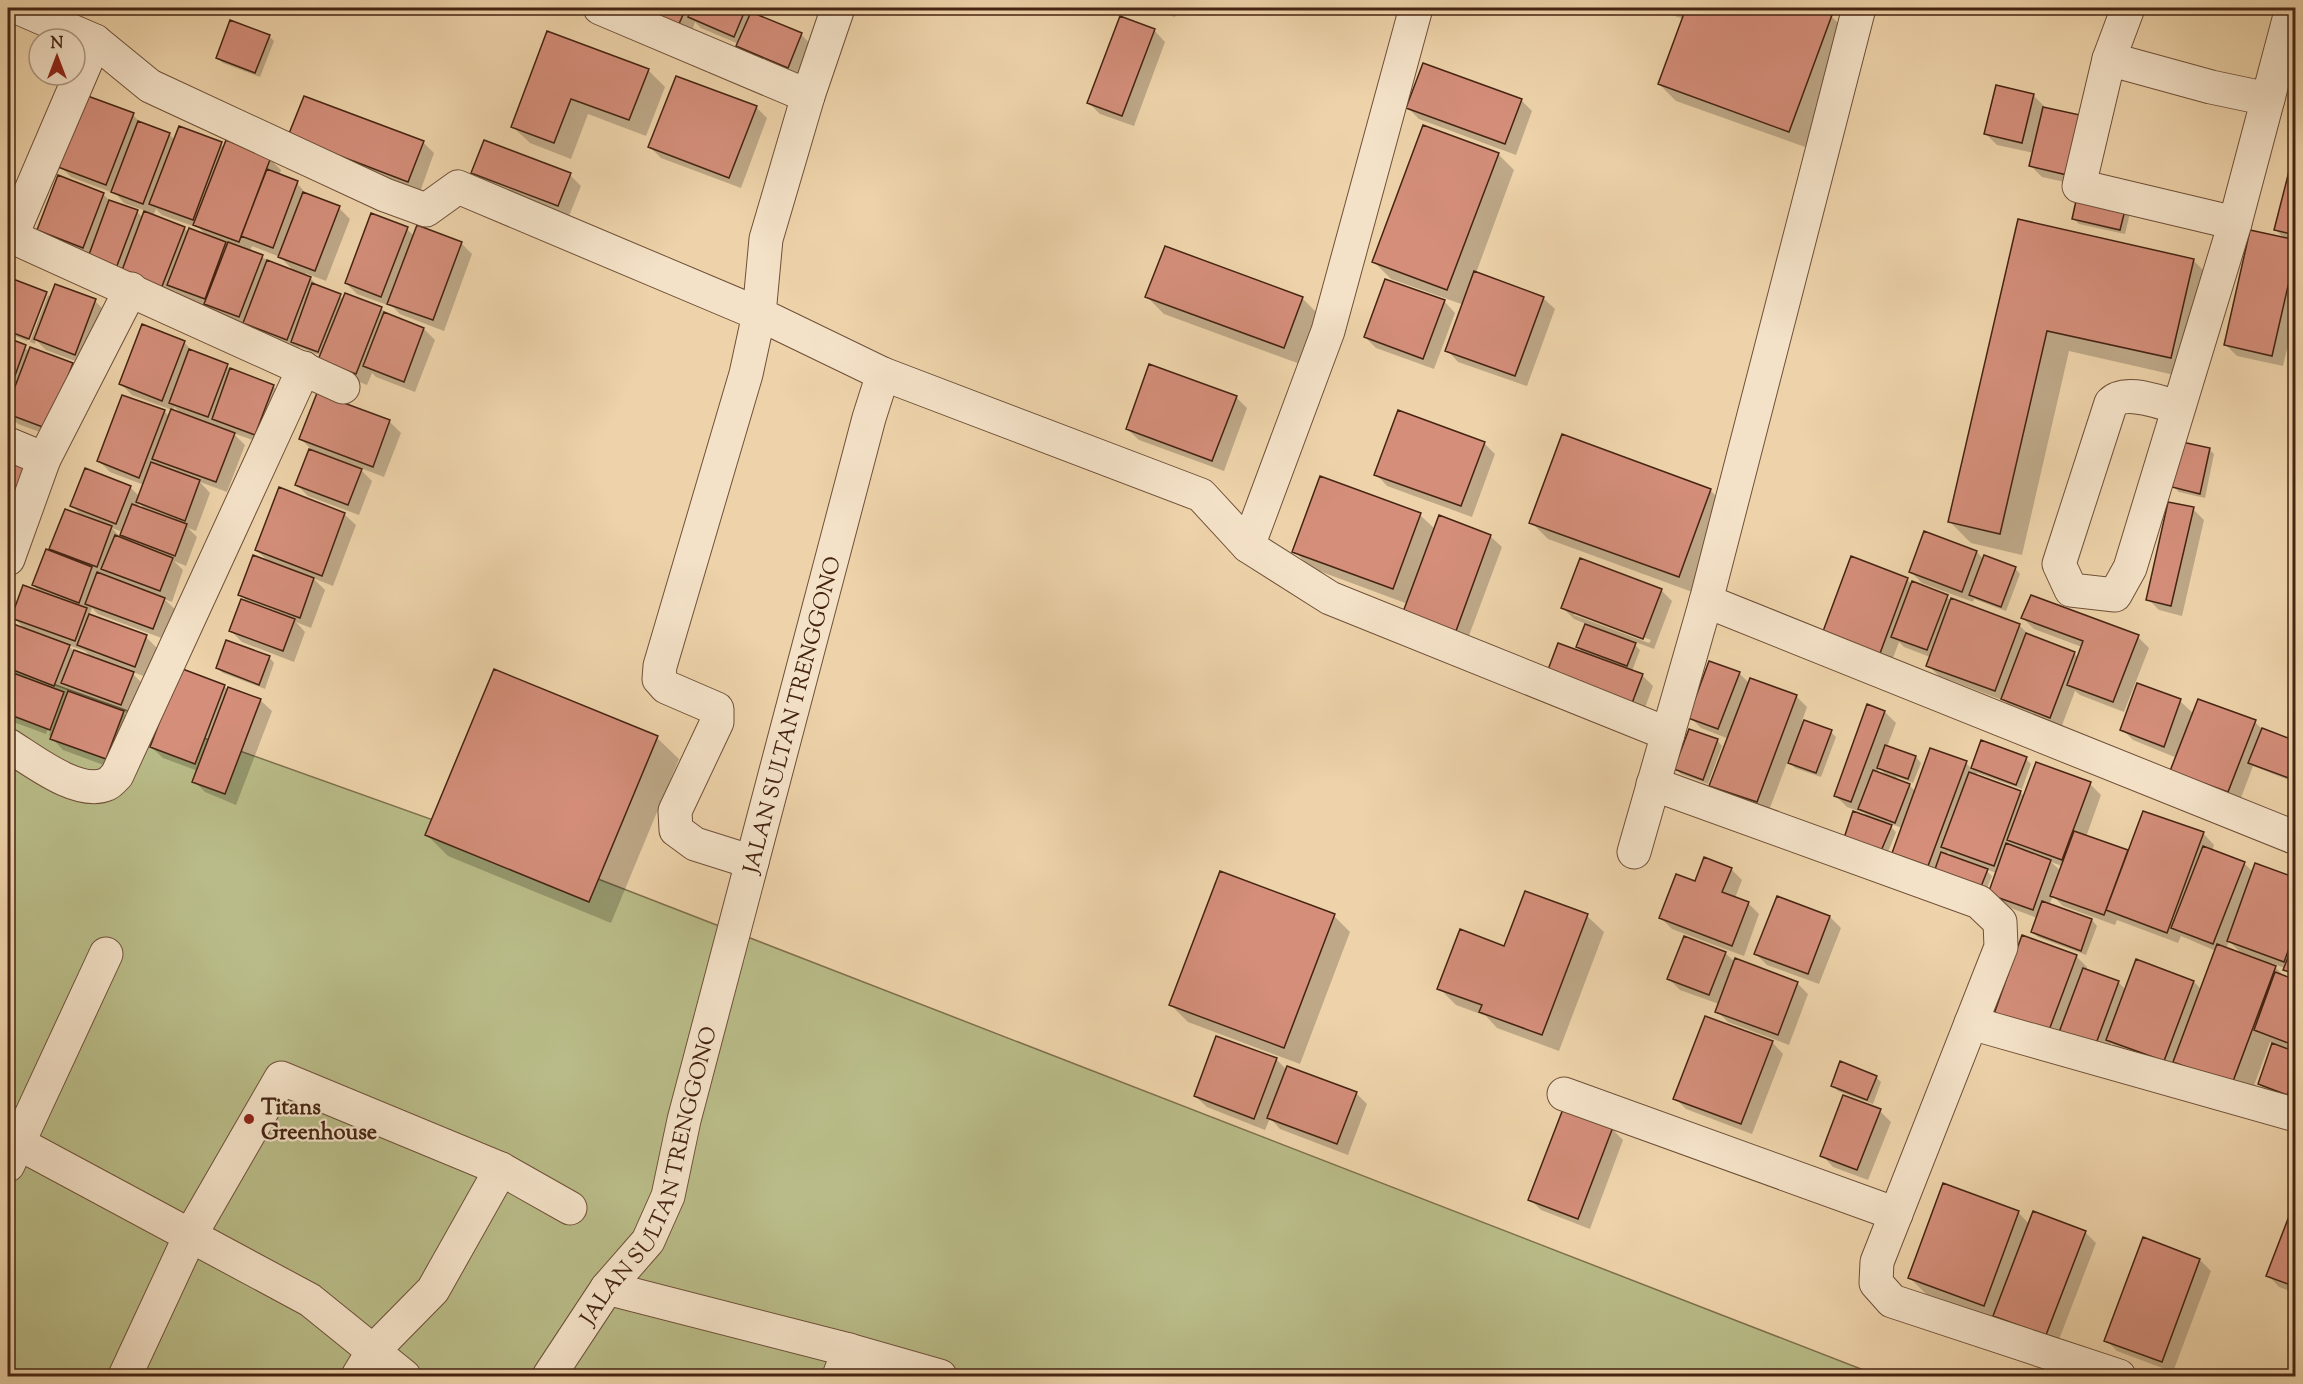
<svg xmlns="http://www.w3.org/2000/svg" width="2303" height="1384" viewBox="0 0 2303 1384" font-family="'Sorts Mill Goudy',serif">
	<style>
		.green { fill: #b9bc88; stroke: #7f704d; stroke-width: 1.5 }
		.shadow { fill: #0003; fill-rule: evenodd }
		.building { fill: #d48e7a; stroke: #452412; stroke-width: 1.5 }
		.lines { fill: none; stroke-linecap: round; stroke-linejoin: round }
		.minor-casing { stroke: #6f5038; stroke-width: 35 }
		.minor { stroke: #f4e2c8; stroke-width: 33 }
		.poi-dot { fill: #8f2418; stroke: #f4e2c8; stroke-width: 2 }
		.labels { text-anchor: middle; stroke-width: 4.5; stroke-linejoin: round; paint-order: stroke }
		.street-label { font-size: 22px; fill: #452412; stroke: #f4e2c8 }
		.poi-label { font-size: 22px; font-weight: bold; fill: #452412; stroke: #f4e2c8; text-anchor: start }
	</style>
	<rect width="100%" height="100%" fill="#eed3aa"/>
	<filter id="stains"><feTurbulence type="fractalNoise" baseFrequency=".00333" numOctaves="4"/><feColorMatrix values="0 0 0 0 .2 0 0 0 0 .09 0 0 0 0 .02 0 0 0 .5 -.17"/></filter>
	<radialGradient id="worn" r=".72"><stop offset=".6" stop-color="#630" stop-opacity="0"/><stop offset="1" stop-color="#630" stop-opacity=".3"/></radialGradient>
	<path class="green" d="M8,668L598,879L1879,1376H8Z"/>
	<path class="shadow" d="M623,8H762L758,16L801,34L812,46L799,78L749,57L739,44L701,28L695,22L690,36Z
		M1149,8H1179L1175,17Z
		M1650,8H1807L1831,16L1848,33L1805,147L1676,101L1659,84L1684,19Z
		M1154,30L1165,42L1134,126L1100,114L1089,103Z
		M548,33L648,70L665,87L646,136L588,114L571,159L530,143L513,127Z
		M269,36L274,41L260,77L223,63L217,58Z
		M2033,95L2044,106L2078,185L2042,177L2031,166L2034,153L1997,145L1986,134Z
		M1521,100L1532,111L1516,155L1419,119L1408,108Z
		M756,107L767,118L741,188L661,158L650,147Z
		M133,115L142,124L169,134L175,140L179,128L225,147L270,159L281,170L279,176L297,183L308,196L339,208L350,219L326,281L305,273L320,288L344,299L381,308L389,316L424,329L435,340L415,392L376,377L372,373L367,385L331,371L322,356L299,347L298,350L217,314L209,307L180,296L175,291L172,299L50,241L39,230L103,194L111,202L137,212L143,218L146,211L124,203L116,194L71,177L60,166ZM156,209L162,215L199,228L207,236L189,233L184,228L153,216ZM252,246L280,257L296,273L250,252Z
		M423,142L434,153L420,192L301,147Z
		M2296,151V310L2283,366L2237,356L2226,345L2286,240L2276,230Z
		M1498,154L1514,170L1476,273L1543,298L1555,309L1527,386L1458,362L1447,350L1464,305L1391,279L1374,262Z
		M473,173L570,175L581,186L569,216L484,184Z
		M2131,209L2125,234L2079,224L2074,219Z
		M2019,220L2193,260L2215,282L2192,379L2069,351L2022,555L1971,543L1950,522Z
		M407,229L414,236L461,243L472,254L444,331L400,314L393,307L357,294L346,283Z
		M8,277L47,294L27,341L8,333Z
		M48,295L51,298L95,301L106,312L86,365L46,350L36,340L35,344L30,342Z
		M1147,297L1302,298L1319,315L1300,364L1164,314Z
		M1444,301L1455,313L1434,369L1376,348L1365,337Z
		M8,340L30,351L72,364L83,375L59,439L18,424L8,414Z
		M184,342L195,354L273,386L284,398L266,445L233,433L245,445L227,492L200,482L210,493L196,531L188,528L197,537L186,566L174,561L183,570L172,602L164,599L176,610L164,639L98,614L92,608L90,613L93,617L146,637L157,648L146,677L130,671L144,685L132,716L123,712L135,724L117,770L63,750L49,735L63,697H60L46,734L8,720V623L26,630L13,617L41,593L33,585L66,510L83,517L72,506L130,487L139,496L144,485L110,472L99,461L164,411L170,417L172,410L132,395L121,384ZM174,407L182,414L173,411ZM139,503L147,511L138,508ZM112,528L122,532L120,537ZM68,645L85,651L93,659L75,652Z
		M1236,397L1247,408L1224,471L1139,440L1127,429Z
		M389,421L401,433L384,477L358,467L372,481L359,515L308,496L297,485L315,453L301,439Z
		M1484,443L1495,454L1472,517L1387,486L1376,474Z
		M2209,449L2214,454L2205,498L2179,492L2173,486Z
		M8,452L27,459L8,529Z
		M1321,478L1420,515L1435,529L1490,536L1502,547L1467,641L1408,604L1311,568L1294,551Z
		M1710,490L1727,507L1695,593L1548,539L1531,522Z
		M2193,509L2204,520L2182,616L2159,610L2148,599Z
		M344,514L356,525L333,586L313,578L325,590L311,628L296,622L305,632L294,662L242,642L231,631L249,604L240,594L269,562L256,550Z
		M1925,533L1977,552L1984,560L2015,568L2020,574L2006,611L1974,599L1973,602L1922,583L1911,572Z
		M1907,579L1912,585L2020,626L2031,637L2074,653L2078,658L2082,647L2034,629L2023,618L2138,637L2149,648L2124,712L2080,695L2075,691L2061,728L2014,710L2005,701L1939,676L1928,665L1930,657L1904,647L1899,642L1890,666L1835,645Z
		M1661,590L1672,601L1654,649L1630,640L1640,650L1632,671L1642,675L1653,686L1639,724L1578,647L1586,624L1574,619L1563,608ZM1574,612L1651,640L1649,643L1574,615Z
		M269,657L274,663L265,689L223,673L217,668Z
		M495,671L657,738L679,759L611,923L448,856L427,835Z
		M1739,673L1749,683L1796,696L1807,707L1802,721L1831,732L1836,737L1821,777L1795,768L1788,760L1768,813L1722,796L1711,785L1729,739L1701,728L1690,717Z
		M224,686L228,690L260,700L272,711L236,805L205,792L194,781L198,771L163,758L151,747Z
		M2180,701L2194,714L2255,722L2264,731L2296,742V783L2253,766L2239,803L2183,782L2177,758L2133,740L2122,729Z
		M1868,706L1885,712L1896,723L1887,747L1916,757L1921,763L1913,783L1897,777L1896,780L1909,785L1916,792L1966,763L1972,769L1982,742L2026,759L2031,764L2022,789L1977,773L1976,776L2020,792L2025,797L2090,784L2101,795L2086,837L2129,853L2203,833L2214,845L2212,851L2244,863L2253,872L2296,879V980L2285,968L2271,963L2286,978L2296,981V1091L2292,1099L2265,1089L2259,1084L2274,1044L2270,1042L2249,1099L2119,1051L2111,1043L2106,1059L2007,1024L2076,956L2087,967L2086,971L2118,982L2126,990L2194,982L2202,990L2216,951L2181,936L2178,943L2117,920L2115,925L2063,906L2053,896L2049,905L2092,920L2097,926L2086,955L2038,937L2032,932L2037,918L2000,904L1989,893L1996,873L1985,869L1992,876L1985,893L1904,864L1902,828L1886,822L1896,832L1887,855L1851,842L1870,819L1864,813L1847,807L1835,795ZM1879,768L1889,778L1877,773ZM1948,852L1956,859L1946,856ZM2051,862L2062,866L2061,871ZM2229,941L2243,955L2226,949Z
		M1717,740L1722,746L1708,784L1681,774L1676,769Z
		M1731,869L1742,880L1735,898L1748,903L1759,914L1744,956L1672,929L1661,918L1696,883Z
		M1334,916L1350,932L1300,1064L1188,1022L1171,1005Z
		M1587,916L1604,932L1559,1051L1497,1028L1486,1016L1456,1005L1439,988L1505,948Z
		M1830,917L1841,928L1819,984L1767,965L1756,954Z
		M1725,953L1735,962L1797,983L1808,994L1789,1045L1728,1022L1717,1011L1719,1004L1680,990L1669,979Z
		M1772,1042L1783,1054L1752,1134L1686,1109L1675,1098Z
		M1276,1059L1287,1070L1356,1093L1367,1104L1348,1155L1280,1129L1270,1118L1265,1130L1207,1107L1195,1096Z
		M1876,1077L1881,1082L1873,1104L1838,1091L1833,1085Z
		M1880,1111L1891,1122L1868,1180L1833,1167L1822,1155Z
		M1612,1129L1623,1140L1590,1229L1541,1210L1530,1199Z
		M2296,1202V1293L2279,1287L2268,1275Z
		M2018,1212L2029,1224L2085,1232L2096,1243L2057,1345L1926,1294L1909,1277Z
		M2144,1239L2200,1260L2211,1271L2173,1372L2117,1351L2106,1340Z"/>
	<path class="building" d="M635,8H686L678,26Z
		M692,8H746L734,37L688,17Z
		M1686,8H1811L1832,15L1789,132L1658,84Z
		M751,12L802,33L788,68L736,46Z
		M1120,16L1155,29L1122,116L1087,103Z
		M230,20L270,35L255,73L216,58Z
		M547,31L649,69L629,120L571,99L554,143L511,127Z
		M1423,63L1522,99L1505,144L1406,108Z
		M676,76L757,106L729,178L648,147Z
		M1996,85L2034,94L2022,143L1984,134Z
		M85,95L134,113L106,185L58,167Z
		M304,96L424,141L408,182L288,136Z
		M2043,107L2080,115L2067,175L2029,166Z
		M138,121L170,133L143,204L111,192Z
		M1423,125L1499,153L1447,290L1372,262Z
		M179,126L222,142L193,220L149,204Z
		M226,140L271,157L239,242L193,225Z
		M484,140L571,173L558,206L471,173Z
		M2296,144V235L2274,230Z
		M267,169L298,181L273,248L241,236Z
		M58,175L104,193L83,248L37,230Z
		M303,192L340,206L315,271L278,257Z
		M2078,192L2127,202L2120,230L2072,219Z
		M109,200L138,210L115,271L87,260Z
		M144,211L185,227L161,289L121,273Z
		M371,213L408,227L381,297L345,283Z
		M2018,219L2194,259L2171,358L2047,331L2000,534L1948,522Z
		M417,225L462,242L433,320L387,304Z
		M189,228L226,242L205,299L167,285Z
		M2250,230L2296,240V251L2272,356L2224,345Z
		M228,242L263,255L239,317L204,304Z
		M1165,246L1303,297L1284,348L1145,297Z
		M267,260L311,277L287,340L243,323Z
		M1474,271L1544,297L1515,376L1445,351Z
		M13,279L47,292L29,339L8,331V295Z
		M1385,279L1445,300L1423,359L1364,337Z
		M312,283L341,294L318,352L291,342Z
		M55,284L96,299L75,355L34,339Z
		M345,293L382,307L356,374L318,360Z
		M384,312L424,328L404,382L363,366Z
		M142,324L185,341L162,401L119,384Z
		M8,338L26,345L8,395Z
		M30,347L73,363L48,429L8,414V405Z
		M189,349L228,364L208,417L169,403Z
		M1149,364L1237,396L1212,461L1126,429Z
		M230,368L274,385L255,435L212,419Z
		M317,393L390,420L373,467L299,439Z
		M122,395L165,410L139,478L97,461Z
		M171,409L235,433L216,482L152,459Z
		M1398,410L1485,442L1461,506L1374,475Z
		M1562,434L1711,489L1679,577L1529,523Z
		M2182,442L2210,448L2200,494L2172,487Z
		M309,449L362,469L348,505L295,485Z
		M8,450L28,458L8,512Z
		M151,462L200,480L185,521L136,502Z
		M85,468L131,486L116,524L70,506Z
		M1320,476L1421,513L1393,589L1292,552Z
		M279,487L345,513L322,576L255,550Z
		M2168,502L2194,507L2171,606L2146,600Z
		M132,504L187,524L175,556L120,535Z
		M65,509L112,526L97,567L49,549Z
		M1439,515L1491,535L1456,631L1403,612Z
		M1924,531L1977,551L1962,592L1909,572Z
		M115,535L173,558L160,591L101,569Z
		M46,549L92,567L79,603L32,585Z
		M253,555L314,578L300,618L238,595Z
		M1984,555L2016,567L2001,607L1969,595Z
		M1851,556L1908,578L1879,656L1822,634Z
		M1580,558L1662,589L1643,639L1561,608Z
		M97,572L165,598L153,629L85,604Z
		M1912,581L1948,595L1927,650L1891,637Z
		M23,585L87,608L75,641L11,618Z
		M2031,595L2139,635L2113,702L2067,685L2083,641L2021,618Z
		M1951,598L2020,624L1995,691L1926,666Z
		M241,599L295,619L283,651L229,631Z
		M89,614L147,635L135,667L77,645Z
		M8,622L70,645L54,686L8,668Z
		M1585,624L1636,643L1627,666L1576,647Z
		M2026,633L2075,652L2050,718L2001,699Z
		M226,640L270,656L259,685L216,668Z
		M1558,643L1643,674L1628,714L1543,683Z
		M74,650L134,672L121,705L61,683Z
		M1709,661L1740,672L1718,729L1688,718Z
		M180,668L225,685L195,764L150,747Z
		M494,669L658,736L589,902L425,835Z
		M8,671L64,692L50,730L8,714Z
		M1750,678L1797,695L1757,802L1709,786Z
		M2137,683L2181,699L2164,747L2120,730Z
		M228,687L261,699L225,794L192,782Z
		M68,691L124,711L106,759L50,739Z
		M2198,699L2256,720L2228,792L2170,771Z
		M1867,704L1885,711L1851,802L1834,796Z
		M1804,720L1832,730L1816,773L1788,763Z
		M2262,728L2296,741L2294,780L2248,763Z
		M1689,729L1718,739L1703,780L1674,769Z
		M1981,740L2027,757L2016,785L1971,768Z
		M1885,745L1916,756L1908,779L1877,768Z
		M1930,748L1967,761L1928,866L1892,853Z
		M2036,762L2091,782L2062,860L2007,840Z
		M1873,770L1910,784L1895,823L1858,809Z
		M1969,772L2021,791L1994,866L1941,847Z
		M1853,811L1892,825L1881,851L1844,838Z
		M2143,811L2204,832L2167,933L2106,910Z
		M2074,831L2128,850L2104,915L2050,896Z
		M2006,843L2051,860L2033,910L1988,894Z
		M2203,846L2245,862L2213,944L2171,928Z
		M1941,852L1988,869L1980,889L1934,872Z
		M1704,857L1732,868L1722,892L1749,902L1732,946L1659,918L1676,874L1695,881Z
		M2255,863L2296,878V930L2284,962L2227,941Z
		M1220,871L1335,914L1284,1048L1169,1005Z
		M1525,891L1588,914L1542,1035L1479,1012L1482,1005L1437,989L1460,929L1504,946Z
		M1777,896L1830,916L1808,974L1754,954Z
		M2042,901L2092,919L2081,951L2031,932Z
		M2022,935L2077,955L2048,1033L1994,1014Z
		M1684,936L1726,952L1709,995L1667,979Z
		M2296,937V974L2283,970Z
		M2217,944L2276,966L2232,1084L2173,1062Z
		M1735,958L1798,982L1778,1035L1715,1012Z
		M2136,959L2194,981L2164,1061L2106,1040Z
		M2083,968L2119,981L2094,1049L2058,1035Z
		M2275,972L2296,980V1046L2254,1030Z
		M1705,1016L1773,1041L1741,1124L1673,1099Z
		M1216,1036L1277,1058L1254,1119L1194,1096Z
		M2272,1043L2296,1052V1072L2287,1095L2258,1084Z
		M1840,1061L1877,1076L1867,1100L1831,1086Z
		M1287,1066L1357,1092L1337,1144L1267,1118Z
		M1843,1095L1881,1109L1857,1170L1820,1156Z
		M1563,1109L1613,1127L1578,1219L1528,1200Z
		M1943,1183L2019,1211L1984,1306L1908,1278Z
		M2296,1198V1287L2266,1276Z
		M2033,1211L2086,1231L2046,1335L1993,1316Z
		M2143,1237L2200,1259L2162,1362L2104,1341Z"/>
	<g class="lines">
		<defs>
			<g id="minor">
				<path d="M19,8L95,41L150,86L385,195L426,210L458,187L759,314L746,374L660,666L659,679L666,687L717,709V722L675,811L676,830L695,844L752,862"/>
				<path d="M600,8L808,96"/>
				<path d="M2128,8L2109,59L2211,87L2268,99"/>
				<path d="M2109,59L2079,186L2235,223"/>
				<path d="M8,235L343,387"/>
				<path d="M11,237L95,41"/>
				<path d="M883,374L1201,495L1248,546L1330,598L1668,734"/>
				<path d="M2178,407C2160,403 2126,388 2111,403L2059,564L2071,590L2115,595L2130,568L2235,223L2292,8"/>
				<path d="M8,444L44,459"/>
				<path d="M1248,546L1328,331L1416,8"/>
				<path d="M8,559L44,459L131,289"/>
				<path d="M1706,601L2296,838"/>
				<path d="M8,745C31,759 78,797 107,784C110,783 115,777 117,775L304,368"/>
				<path d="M1653,784L1979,902L2000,922L2001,947L1877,1262L1876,1283L1892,1301L2119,1376"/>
				<path d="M1634,852L1706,601L1859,8"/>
				<path d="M1971,1023L2296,1115"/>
				<path d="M1564,1094L1896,1214"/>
				<path d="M18,1143L310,1300L404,1376"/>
				<path d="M8,1165L106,954"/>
				<path d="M607,1288L849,1350L940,1376"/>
				<path d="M125,1376L191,1234L281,1078L501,1169L570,1208"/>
				<path d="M358,1376L373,1351L433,1290L501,1169"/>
				<path id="s1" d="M549,1376L607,1288L648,1241L668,1196L684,1120L869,418L883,374L759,314L766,239L808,96L838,8"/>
				<path d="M839,1376L849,1350"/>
			</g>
		</defs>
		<use href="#minor" class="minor-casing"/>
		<use href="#minor" class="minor"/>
	</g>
	<circle class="poi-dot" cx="249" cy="1119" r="6"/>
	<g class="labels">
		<g class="street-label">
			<text dy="8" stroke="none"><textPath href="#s1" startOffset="714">JALAN SULTAN TRENGGONO</textPath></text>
			<text dy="8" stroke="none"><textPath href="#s1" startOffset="228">JALAN SULTAN TRENGGONO</textPath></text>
		</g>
		<g class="poi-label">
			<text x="261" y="1114">Titans<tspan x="261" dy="25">Greenhouse</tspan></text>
		</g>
	</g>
	<rect width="2303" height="1384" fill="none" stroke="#eed3aa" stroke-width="30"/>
	<rect x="9" y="9" width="2285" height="1366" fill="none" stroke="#452412" stroke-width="3"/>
	<rect x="15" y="15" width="2273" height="1354" fill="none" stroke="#452412" stroke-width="1.5"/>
	<g transform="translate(57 57)"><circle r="28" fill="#f4e2c8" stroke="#ae967f" stroke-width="1.5"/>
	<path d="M0-4.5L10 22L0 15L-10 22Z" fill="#8f2418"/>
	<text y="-9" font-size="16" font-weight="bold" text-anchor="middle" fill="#452412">N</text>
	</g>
	<rect width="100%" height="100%" filter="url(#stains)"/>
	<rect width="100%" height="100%" fill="url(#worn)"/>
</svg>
